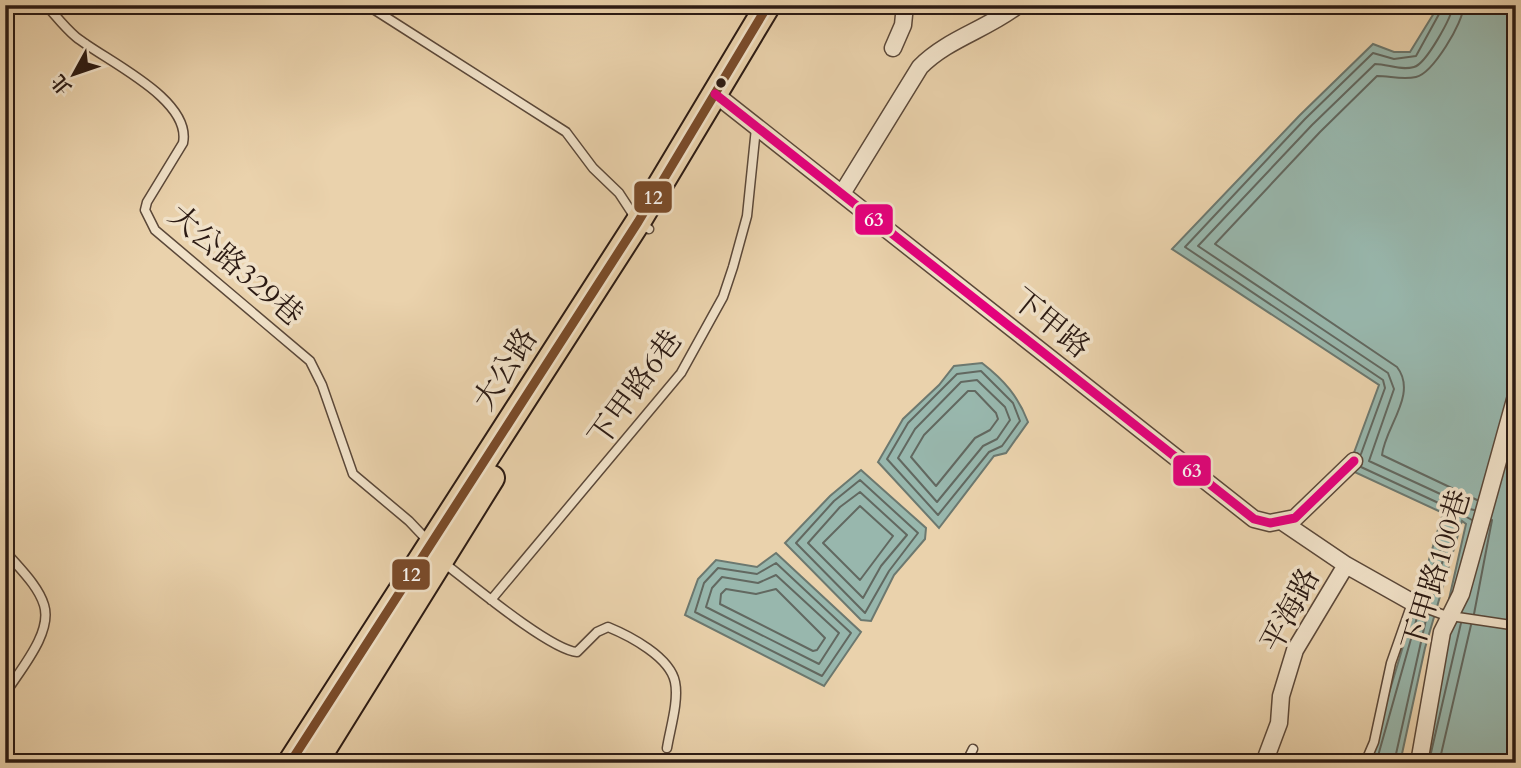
<svg xmlns="http://www.w3.org/2000/svg" width="1521" height="768" viewBox="0 0 1521 768" font-family="Cardo,'Noto Serif TC',serif">
	<style>
		.water { fill: #98b7ad; stroke: #6c786f; stroke-width: 2 }
		.lines { fill: none; stroke-linecap: round; stroke-linejoin: round }
		.shore { stroke: #626860; stroke-width: 2 }
		.service-casing { stroke: #5b4839; stroke-width: 11 }
		.minor-casing { stroke: #5b4839; stroke-width: 19 }
		.primary-casing { stroke: #2b1a13; stroke-width: 28 }
		.service { stroke: #f1e2c9; stroke-width: 8 }
		.minor { stroke: #f1e2c9; stroke-width: 16 }
		.primary { stroke: #ead2ac; stroke-width: 24 }
		.bus-1-casing { stroke: #f1e2c9; stroke-width: 14 }
		.bus-2-casing { stroke: #f1e2c9; stroke-width: 14 }
		.bus-1 { stroke: #7a4b2a; stroke-width: 9 }
		.bus-2 { stroke: #e5007d; stroke-width: 9 }
		.bus-dot { fill: #2b1a13; stroke: #f1e2c9; stroke-width: 2.5 }
		.labels { text-anchor: middle; stroke-width: 7; stroke-linejoin: round; paint-order: stroke }
		.street-label { font-size: 30px; fill: #2b1a13; stroke: #f1e2c9 }
		.line-badge { stroke: #f1e2c9; stroke-width: 2.5 }
		.badge-label { font-size: 19px; text-anchor: middle; font-weight: bold; fill: #fff }
	</style>
	<rect width="100%" height="100%" fill="#ead2ac"/>
	<filter id="stains"><feTurbulence type="fractalNoise" baseFrequency=".00286" numOctaves="4"/><feColorMatrix values="0 0 0 0 .2 0 0 0 0 .09 0 0 0 0 .02 0 0 0 .5 -.17"/></filter>
	<radialGradient id="worn" r=".72"><stop offset=".6" stop-color="#630" stop-opacity="0"/><stop offset="1" stop-color="#630" stop-opacity=".3"/></radialGradient>
	<path class="water" d="M1439,5H1516V763H1412L1466,524L1462,521L1425,648L1400,763H1368L1443,513L1348,469L1379,385L1172,249L1300,115L1373,44L1394,52H1410Z
		M982,363C1004,380 1018,396 1028,422L1006,453L994,456L939,528L878,462L903,419L939,385L954,366Z
		M861,470L926,528L925,539L894,575L871,621L861,620L785,543L830,496Z
		M776,553L861,632L824,686L685,615L698,579L716,560L757,567Z"/>
	<g class="lines">
		<path class="shore" d="M1453,5C1452,17 1426,64 1414,67C1400,71 1388,64 1375,64L1312,125L1198,246L1388,373L1394,389L1369,461L1449,498L1457,506L1474,510
			M1464,5C1463,23 1433,73 1416,77C1402,80 1390,76 1377,76L1320,132L1215,244L1397,367C1418,394 1385,427 1382,455L1477,500
			M981,371L1013,403L1020,421L1002,446L989,452L938,515L887,459L908,423L957,374Z
			M977,380L1005,407L1010,420L997,439L983,446L937,502L898,458L915,429L961,382Z
			M968,391H975L996,413L998,419L990,430L975,438L936,486L911,457L924,435Z
			M1361,454L1385,388L1383,380L1185,247L1305,119L1373,53L1394,59L1416,56L1444,5
			M1361,467L1445,506L1451,519L1463,515L1472,520
			M860,480L918,533L889,571L865,613L796,543L834,501Z
			M860,492L907,535L881,566L863,598L808,543L840,507Z
			M860,506L893,536L860,580L823,543Z
			M776,563L851,633L822,676L695,612L704,583L718,568L757,574Z
			M776,575L839,633L819,664L706,607L712,588L722,577L758,583Z
			M726,589L756,594L776,589L825,638L817,650L813,651L720,604L721,594Z
			M1423,598L1438,551L1443,549L1445,553L1430,604
			M1474,614L1492,520
			M1430,757L1461,623
			M1376,763L1418,614
			M1394,763L1427,615
			M1439,763L1471,625"/>
		<defs>
			<path id="service" d="M46,5C56,16 65,28 76,37C106,61 192,99 183,143L147,202L145,210L155,230L310,361L322,385L353,474L409,521L428,541
				M367,5L566,132L593,168L619,193L638,222L649,229
				M5,551C18,567 38,585 44,605C53,633 19,671 5,694
				M444,563C469,582 550,650 577,652L597,632L608,627C630,636 670,657 675,682C679,701 670,729 667,748
				M491,600L681,373L723,297L733,267L747,216L756,128
				M1417,605L1444,615L1511,625
				M966,763L973,749
				M1365,763L1374,742L1391,663L1412,603"/>
			<path id="minor" d="M893,48L903,25L905,5
				M715,94L1254,519L1270,523L1295,518L1354,461
				M843,192L920,67C947,39 988,29 1018,5
				M1284,523L1346,565L1417,605
				M1264,763L1279,723L1281,696L1295,650L1346,565
				M1419,763L1442,632L1461,594L1516,396"/>
			<path id="primary" d="M290,763L638,222L768,5
				M315,763L492,478"/>
		</defs>
		<use href="#service" class="service-casing"/>
		<use href="#minor" class="minor-casing"/>
		<use href="#primary" class="primary-casing"/>
		<use href="#service" class="service"/>
		<use href="#minor" class="minor"/>
		<use href="#primary" class="primary"/>
		<defs>
			<path id="bus-1" d="M290,763L638,222L768,5"/>
			<path id="bus-2" d="M715,94L1254,519L1270,523L1295,518L1354,461"/>
		</defs>
		<use href="#bus-1" class="bus-1-casing"/>
		<use href="#bus-2" class="bus-2-casing"/>
		<use href="#bus-1" class="bus-1"/>
		<use href="#bus-2" class="bus-2"/>
	</g>
	<circle class="bus-dot" cx="721" cy="83" r="6"/>
	<g class="labels">
		<g class="street-label">
			<text transform="translate(236 265) rotate(41)" y="10">大公路329巷</text>
			<text transform="translate(1051 323) rotate(39)" y="10">下甲路</text>
			<text transform="translate(505 369) rotate(-57)" y="10">大公路</text>
			<text transform="translate(635 388) rotate(-54)" y="10">下甲路6巷</text>
			<text transform="translate(1436 570) rotate(-73)" y="10">下甲路100巷</text>
			<text transform="translate(1290 610) rotate(-62)" y="10">平海路</text>
		</g>
	</g>
	<g class="line-badge">
		<rect x="633" y="180" width="40" height="34" rx="7" fill="#7a4b2a"/>
		<rect x="854" y="203" width="40" height="33" rx="7" fill="#e5007d"/>
		<rect x="1172" y="454" width="40" height="33" rx="7" fill="#e5007d"/>
		<rect x="391" y="558" width="40" height="33" rx="7" fill="#7a4b2a"/>
	</g>
	<g class="badge-label">
		<text x="653" y="204">12</text>
		<text x="874" y="226">63</text>
		<text x="1192" y="477">63</text>
		<text x="411" y="581">12</text>
	</g>
	<rect width="1521" height="768" fill="none" stroke="#ead2ac" stroke-width="28"/>
	<rect x="7" y="7" width="1507" height="754" fill="none" stroke="#2b1a13" stroke-width="3.5"/>
	<rect x="14" y="14" width="1493" height="740" fill="none" stroke="#2b1a13" stroke-width="2"/>
	<g transform="translate(74 74) rotate(230)" stroke="#f1e2c9" stroke-width="5" paint-order="stroke">
	<path d="M0-5L12 26L0 18L-12 26Z" fill="#2b1a13"/>
	<text y="-10" font-size="19" font-weight="bold" text-anchor="middle" fill="#2b1a13">北</text>
	</g>
	<rect width="100%" height="100%" filter="url(#stains)"/>
	<rect width="100%" height="100%" fill="url(#worn)"/>
</svg>
